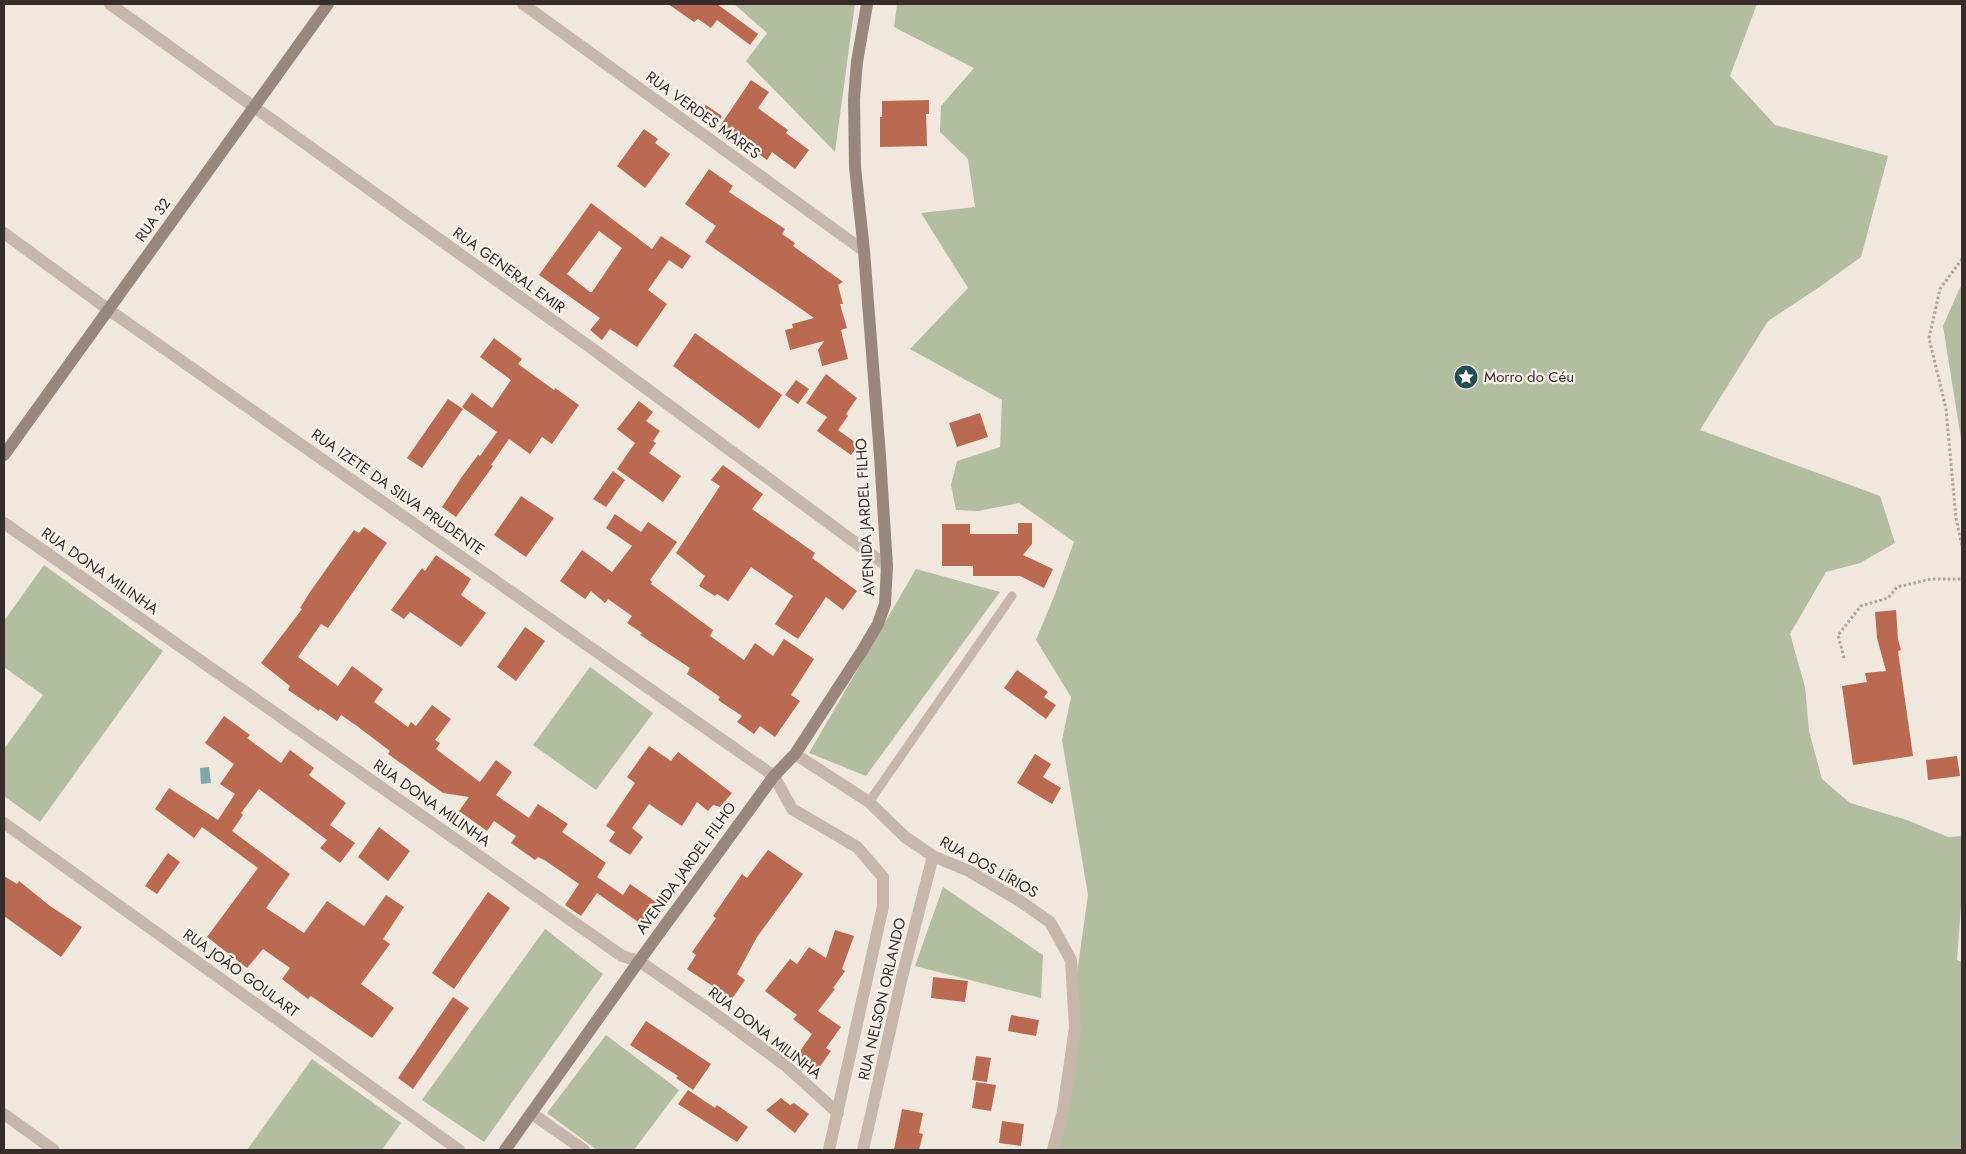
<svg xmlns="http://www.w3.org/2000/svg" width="1966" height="1154" viewBox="0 0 1966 1154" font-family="Jost,sans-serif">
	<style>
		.green { fill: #b3bd9f }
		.water { fill: #7fa8aa }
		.building { fill: #ba6a51; fill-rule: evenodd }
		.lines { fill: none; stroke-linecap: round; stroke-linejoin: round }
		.path { stroke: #b2a195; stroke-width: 3; stroke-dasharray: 2.5 2.5; stroke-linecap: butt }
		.service { stroke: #c7b7aa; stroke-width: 9 }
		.minor { stroke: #c7b7aa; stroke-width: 12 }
		.secondary { stroke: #9a877c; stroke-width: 12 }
		.labels { text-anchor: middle; stroke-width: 4.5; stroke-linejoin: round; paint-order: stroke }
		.street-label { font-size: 15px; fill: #352d29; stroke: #f8f1e9 }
		.poi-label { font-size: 15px; fill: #352d29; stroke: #f8f1e9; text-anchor: start }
	</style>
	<rect width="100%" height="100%" fill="#f0e7dd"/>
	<path class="green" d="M734,4H855L835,152L746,61L767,33Z
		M897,4H1757L1730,76L1775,125L1888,156L1861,257L1818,288L1768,321L1700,430L1880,496L1895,543L1860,563L1826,572L1790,634L1805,687L1809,731L1822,779L1850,803L1907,820L1948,837L1962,836V893L1957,960L1962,962V1150H1052L1088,895L1062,740L1071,697L1036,640L1055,594L1074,542L1019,503L978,511L956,510L951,485L957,461L1000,447L1002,400L910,349L968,288L921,213L975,207L968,159L940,132L941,106L974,68L894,27Z
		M1962,283V445L1943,326Z
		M44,565L163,651L40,822L4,796V749L43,695L4,667V621Z
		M916,569L1000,592L866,776L809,753Z
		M590,667L653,713L596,790L533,745Z
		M943,887L1043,955L1041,998L915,966Z
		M545,929L603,974L484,1142L422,1100Z
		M606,1035L679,1090L634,1150H597L547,1113Z
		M312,1059L401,1123L382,1150H247Z"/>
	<path class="water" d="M209,767L211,783L201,784L200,768Z"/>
	<path class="building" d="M668,4H717L758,34L750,45L717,20L711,28L698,19L694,22Z
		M751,80L769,92L758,108L788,130L786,133L809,150L795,169L772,152L767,160L720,126Z
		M929,100V114H926L927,146L880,147V117H882V101Z
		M706,105L722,116L714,128L698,117Z
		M644,129L658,139L655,143L670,154L645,188L617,166Z
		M709,169L733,186L729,192L785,229L782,234L795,243L793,246L843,282L838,285L843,304H840L847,328L841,330L848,359L822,366L818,350L824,341L790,350L785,330L793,328L792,324L814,318L705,242L716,226L685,204Z
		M591,203L652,249L661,236L691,256L682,269L669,260L648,290L667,304L637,347L610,329L602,340L590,330L600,318L539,275ZM599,231L622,248L592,292H590L567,274Z
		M695,333L782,395L759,429L673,366Z
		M494,338L522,359L518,364L554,390L555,388L579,405L552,444L542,437L530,454L509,439L491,465L493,466L456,517L442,507L461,478L478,455L480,456L497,432L462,407L472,393L492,408L511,380L480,357Z
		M826,374L857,398L846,414L848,416L838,430L859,445L851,455L817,431L827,417L806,403Z
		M796,380L809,389L798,404L785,395Z
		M448,399L463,409L422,468L407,458Z
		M639,401L653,412L646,421L660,431L653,441L656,443L649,453L681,476L663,502L617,469L635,443L617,429Z
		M980,413L988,437L957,447L949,423Z
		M723,465L763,494L752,509L815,553L812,558L857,591L843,610L826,597L798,639L775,624L793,596L751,567L728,601L717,594L715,596L699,586L705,576L676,553L720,486L711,480Z
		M613,471L625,480L606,507L593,499Z
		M521,496L554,518L526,557L494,535Z
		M615,514L641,532L648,522L677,542L650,580L652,582L651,584L713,630L710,636L744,660L755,643L773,656L784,639L814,659L791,695L800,701L775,737L760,726L754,734L737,722L742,716L718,700L720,697L687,674L690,668L640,635L642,633L627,623L632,616L608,599L605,603L591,591L585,599L560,581L582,550L612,572L632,546L606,528Z
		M1018,523H1032V544L1023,555L1053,569L1044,588L1020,576H973V566H942V524H970V534H1018Z
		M364,527L387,543L328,628L321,624L298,657L338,686L352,666L383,689L374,702L408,727L411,722L416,726L432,705L451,719L435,740L440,743L436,749L480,782L496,760L512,772L496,795L529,818L538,804L568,824L562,832L606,863L597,877L623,895L630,884L656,902L641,924L597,893L581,916L565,905L579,884L546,861L538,857L535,860L511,843L516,836L494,821L487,831L459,811L469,797L443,793L388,754L390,751L357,726L341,715L337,721L320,709L319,711L288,690L290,686L261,663L302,609L300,608L310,592L354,530L359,533Z
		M436,555L471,579L461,595L486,613L461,647L410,612L404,619L391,610L422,568L425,571Z
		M1896,610L1898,639L1901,650L1898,651L1913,756L1853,765L1842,686L1867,682L1865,673L1886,671L1877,638L1875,612Z
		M525,627L545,641L516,681L497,667Z
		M1017,670L1048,692L1044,697L1056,705L1046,719L1004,688Z
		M224,716L250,735L247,738L281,763L290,750L314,768L309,775L346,803L330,825L355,843L340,863L320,848L327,840L259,789L241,813L243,815L232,831L290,874L266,908L304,933L327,901L364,926L386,895L404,907L383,939L390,944L361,984L394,1008L372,1038L311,996L308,999L282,979L290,968L263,949L247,968L207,937L258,868L202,827L194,838L155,809L169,788L218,820L235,794L220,784L234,764L205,743Z
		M649,746L671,761L678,752L732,793L720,807L713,805L708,811L697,802L682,826L649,804L632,828L643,837L630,855L609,841L615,832L606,826L635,783L627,777Z
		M1035,754L1051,764L1043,777L1061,788L1052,804L1017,783Z
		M1957,756L1960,776L1928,780L1926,760Z
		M379,827L410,851L388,881L358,857Z
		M768,850L803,874L757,937L737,974L745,980L732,999L687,969L696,955L692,952L716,918L713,916L742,874L747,878Z
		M168,853L180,862L157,894L145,886Z
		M4,876L17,884L19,881L50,906L82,927L61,957L4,916Z
		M488,892L510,908L454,989L432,973Z
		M835,930L854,936L842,969L845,971L833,988L835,989L818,1011L841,1027L826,1048L831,1051L816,1072L795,1058L812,1034L793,1019L797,1015L765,991L790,959L797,964L809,947L826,958Z
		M933,977L968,981L965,1002L931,998Z
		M453,997L469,1008L413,1089L398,1078Z
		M1011,1015L1039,1020L1036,1036L1008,1031Z
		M646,1021L711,1064L693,1090L676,1078L678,1076L630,1045Z
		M976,1056L991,1058L987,1082L972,1080Z
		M976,1082L996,1085L991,1111L972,1108Z
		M688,1090L715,1108L717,1105L748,1127L737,1142L678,1104Z
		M781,1098L790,1105L794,1103L809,1114L795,1133L766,1110Z
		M902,1109L923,1113L919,1133L923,1134L919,1150H894Z
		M1002,1121L1024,1124L1021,1146L999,1143Z"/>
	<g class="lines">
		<path class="path" d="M1962,259L1940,289L1929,338L1946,409L1956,518L1962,546
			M1844,658L1838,635L1861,606L1888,598L1897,587L1931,579H1962"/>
		<path class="service" d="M869,802L1012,596"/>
		<path class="minor" d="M110,4L590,347L887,566
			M523,4L864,251
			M4,233L109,310L774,776L792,809L857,847L883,877V906L829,1150
			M4,523L622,956L639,961L710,1010L786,1066L838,1113
			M795,754L869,802L905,837L933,856L969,871L1020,901L1050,922L1071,960L1075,1028L1063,1111L1053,1150
			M4,823L459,1150
			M531,1113L584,1150
			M4,1114L54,1150
			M863,1150L902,977L933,856"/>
		<path class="secondary" d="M4,455L328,4
			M505,1150L639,961L774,776L795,754L862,651L878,624L885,604L887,566L880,456L864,251L855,167L854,99L857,62L867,4"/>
	</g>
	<defs>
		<symbol id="sight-disc" viewBox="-11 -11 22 22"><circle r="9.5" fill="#234f52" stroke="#f8f1e9"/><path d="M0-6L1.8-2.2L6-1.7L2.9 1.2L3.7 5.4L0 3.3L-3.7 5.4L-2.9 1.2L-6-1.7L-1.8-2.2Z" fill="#fff"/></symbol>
	</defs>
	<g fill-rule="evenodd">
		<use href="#sight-disc" x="1452" y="363" width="28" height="28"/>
	</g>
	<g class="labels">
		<g class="street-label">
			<text transform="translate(703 115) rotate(36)" y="5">RUA VERDES MARES</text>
			<text transform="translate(153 220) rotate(-55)" y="5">RUA 32</text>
			<text transform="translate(509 270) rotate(36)" y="5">RUA GENERAL EMIR</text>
			<text transform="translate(398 492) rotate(35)" y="5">RUA IZETE DA SILVA PRUDENTE</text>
			<text transform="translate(865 517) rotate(-93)" y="5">AVENIDA JARDEL FILHO</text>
			<text transform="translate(100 571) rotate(35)" y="5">RUA DONA MILINHA</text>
			<text transform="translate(432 803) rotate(35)" y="5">RUA DONA MILINHA</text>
			<text transform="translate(989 867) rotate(29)" y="5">RUA DOS LÍRIOS</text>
			<text transform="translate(686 868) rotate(-54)" y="5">AVENIDA JARDEL FILHO</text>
			<text transform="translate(241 973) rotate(36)" y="5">RUA JOÃO GOULART</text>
			<text transform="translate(882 999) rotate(-77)" y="5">RUA NELSON ORLANDO</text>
			<text transform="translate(765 1033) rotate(38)" y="5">RUA DONA MILINHA</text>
		</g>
		<g class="poi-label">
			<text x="1484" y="382">Morro do Céu</text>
		</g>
	</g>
	<rect width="1966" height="1154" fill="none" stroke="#352d29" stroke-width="10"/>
</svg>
